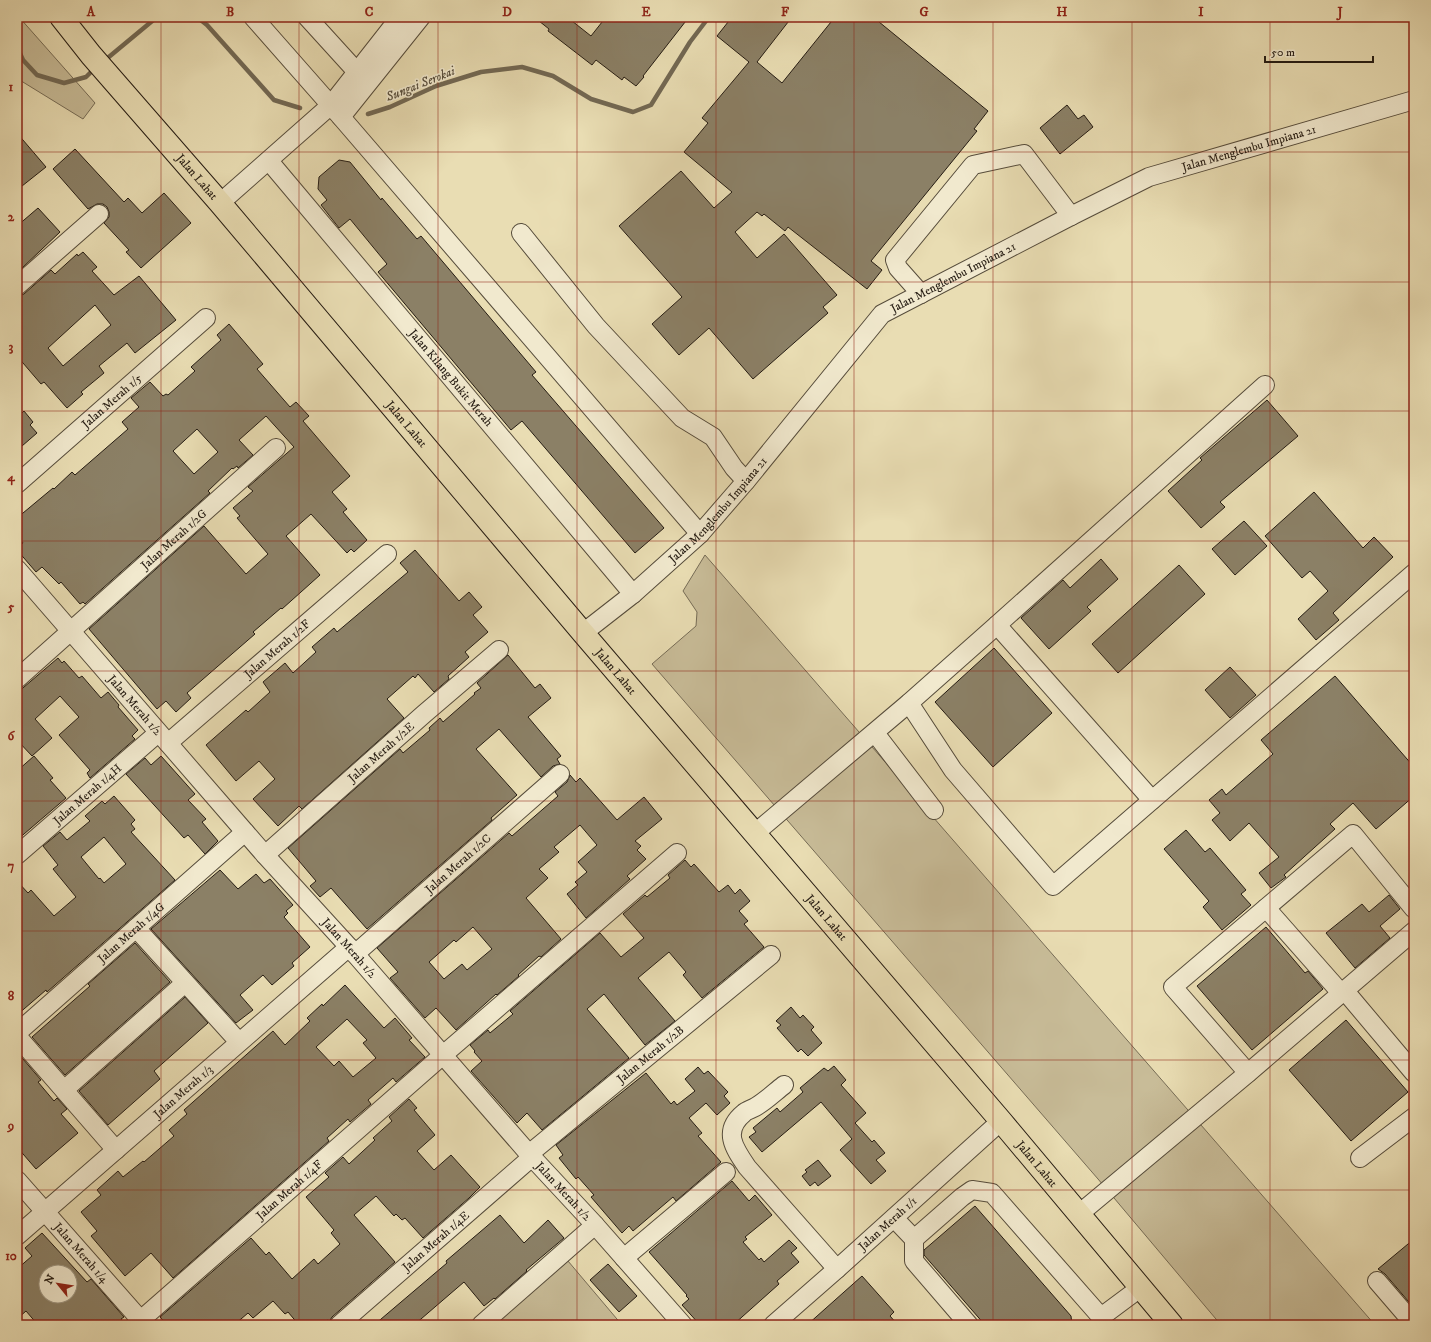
<svg xmlns="http://www.w3.org/2000/svg" width="1431" height="1342" viewBox="0 0 1431 1342" font-family="'IM FELL DW Pica',serif">
	<style>
		.green { fill: #c8bc98; stroke: #766c56 }
		.lines { fill: none; stroke-linecap: round; stroke-linejoin: round }
		.stream { stroke: #726853; stroke-width: 4.5 }
		.building { fill: #8b8066; stroke: #251c13; fill-rule: evenodd }
		.minor-casing { stroke: #564c3b; stroke-width: 20 }
		.major-casing { stroke: #251c13; stroke-width: 24 }
		.minor { stroke: #f1e9ce; stroke-width: 18 }
		.major { stroke: #e9ddb3; stroke-width: 22 }
		.grid { fill: none; stroke: #8f2418; stroke-width: 1; stroke-opacity: 0.55 }
		.labels { text-anchor: middle; stroke-width: 3; stroke-linejoin: round; paint-order: stroke }
		.street-label { font-size: 12px; fill: #251c13; stroke: #f1e9ce }
		.water-label { font-size: 13px; font-style: italic; fill: #594f3d; stroke: #f1e9ce }
		.neatline { fill: none; stroke: #8f2418; stroke-width: 1.5 }
		.grid-label { font-size: 13px; text-anchor: middle; font-weight: bold; fill: #8f2418 }
	</style>
	<rect width="100%" height="100%" fill="#e9ddb3"/>
	<filter id="stains"><feTurbulence type="fractalNoise" baseFrequency=".005" numOctaves="4"/><feColorMatrix values="0 0 0 0 .2 0 0 0 0 .09 0 0 0 0 .02 0 0 0 .5 -.17"/></filter>
	<radialGradient id="worn" r=".72"><stop offset=".6" stop-color="#630" stop-opacity="0"/><stop offset="1" stop-color="#630" stop-opacity=".3"/></radialGradient>
	<path class="green" d="M17,17H19L95,103L83,119L18,79Z
		M705,555L1375,1325H1221L1098,1179L652,664L696,626L697,612L683,591Z
		M568,1261L622,1325H493Z"/>
	<g class="lines">
		<path class="stream" d="M197,17L207,25L274,100L300,108
			M17,47L23,60L37,75L64,83L86,77L95,68
			M104,61L157,17
			M368,114L390,107L436,86L481,72L522,67L553,76L591,99L633,112L651,105L690,42L709,17"/>
	</g>
	<path class="building" d="M534,17H567L591,36L606,17H689L643,76L644,77L636,86L624,77L622,80L596,60L592,65L548,31L549,29Z
		M732,17H792L757,62L782,83L835,17H873L988,111L974,129L977,131L871,261L882,270L867,289L788,227L785,231L764,214L762,216L757,212L735,232L757,258L784,234L837,295L823,307L828,313L753,379L709,328L679,355L652,324L682,297L619,226L681,171L714,208L732,192L684,152L708,123L702,118L749,62L717,36Z
		M1067,105L1078,119L1084,115L1093,127L1060,154L1040,128Z
		M17,133L46,167L17,190Z
		M75,149L124,202L128,198L142,213L164,193L191,223L141,268L126,252L129,250L104,223L109,217V212L107,207L103,204H97L88,209L53,169Z
		M339,160L350,162L381,200L382,198L417,239L421,236L536,372L532,375L664,528L635,553L522,421L511,430L378,272L387,264L350,219L339,228L321,205L327,200L318,189L319,177Z
		M38,208L60,232L21,269L17,264V226Z
		M83,252L97,267L92,271L114,295L139,276L176,320L135,353L127,343L99,366L104,373L81,392L83,394L67,408L44,382L41,384L17,356V297L24,294L51,270L55,274L77,254L78,256ZM95,305L111,325L63,366L48,348Z
		M229,324L263,364L257,369L290,407L296,402L309,416L303,421L350,476L332,492L347,509L343,512L367,540L354,552L351,549L347,553L311,514L286,536L320,575L282,609L281,608L253,632L255,634L187,693L191,698L176,712L166,701L157,709L89,629L204,526L246,574L268,554L237,518L240,516L233,508L253,491L248,487L294,447L266,416L239,440L253,455L238,468L237,466L233,469L232,468L208,491L210,493L85,604L83,602L80,604L61,582L59,584L42,567L36,572L17,550V548L23,543L17,535V518L53,488L54,489L72,472L75,475L128,429L122,422L139,407L131,398L150,382L163,396L166,394L168,395L195,371L191,367L221,340L217,335ZM197,429L218,452L194,474L173,451Z
		M1267,400L1298,436L1220,502L1225,507L1201,528L1168,491L1202,460L1200,458Z
		M17,410L21,414L24,411L33,422L30,425L37,433L22,446L17,441Z
		M1314,492L1363,548L1374,537L1393,557L1333,613L1339,620L1316,640L1298,619L1328,591L1310,571L1302,578L1265,536Z
		M1244,521L1267,546L1235,575L1212,549Z
		M415,550L459,601L469,592L482,607L473,615L488,632L465,652L469,657L448,676L449,679L434,692L418,674L415,678L413,676L387,699L404,718L302,809L299,806L278,826L253,799L275,779L259,761L236,781L206,745L246,710L248,712L270,692L263,682L285,663L293,673L316,652L312,647L334,628L337,632L408,572L400,563Z
		M1101,559L1118,579L1087,607L1091,611L1049,649L1021,618L1063,580L1070,588Z
		M1179,565L1205,594L1118,673L1092,644Z
		M994,648L1052,713L993,767L935,702Z
		M508,655L535,688L540,684L551,698L528,717L561,756L557,759L560,764L553,766L541,777L499,729L476,749L517,795L491,818L492,820L367,929L331,888L320,897L310,886L316,881L288,848L400,749L403,753L430,730L429,728L440,718L443,722L475,694L474,693L481,688L477,683Z
		M58,658L62,663L64,661L79,678L82,676L101,698L108,692L119,705L118,707L138,730L132,736L135,739L90,778L87,773L90,770L59,735L79,717L60,696L35,719L52,738L32,756L17,740V693Z
		M1230,667L1256,695L1230,718L1205,690Z
		M1335,676L1414,767V796L1376,829L1353,803L1330,824L1335,829L1284,875L1286,877L1271,888L1259,873L1279,857L1249,823L1230,841L1212,820L1220,813L1209,800L1222,789L1226,795L1273,754L1261,740Z
		M34,756L53,778L50,780L66,798L17,840V771Z
		M161,756L195,794L188,800L206,819L202,822L218,841L205,854L188,835L184,838L126,774L145,758L151,765Z
		M570,775L576,782L580,778L617,820L644,797L662,819L635,841L641,846L637,850L646,859L627,876L630,879L586,918L567,894L578,885L575,882L587,872L578,862L597,845L580,825L554,847L559,852L539,869L548,878L526,898L561,939L541,957L539,956L518,975L519,976L497,995L496,994L456,1030L436,1008L425,1018L390,978L398,972L377,948L509,833L512,836L558,796L555,792L567,782ZM473,927L492,949L467,970L462,964L444,979L429,962L454,940L456,942Z
		M114,796L135,820L131,824L135,829L131,832L175,880L47,992L46,990L17,1015V881L28,893L31,890L54,916L76,897L53,869L58,865L43,846L60,832L67,840L90,821L85,816L102,801L105,804ZM104,837L126,864L104,883L100,878L99,879L81,857Z
		M1186,830L1205,852L1210,848L1246,890L1241,894L1251,905L1222,930L1203,907L1209,901L1164,849Z
		M685,860L691,867L694,864L719,892L728,885L735,894L740,889L750,901L739,911L748,921L744,924L764,947L702,998L683,975L686,972L669,952L638,978L675,1021L645,1045L604,994L587,1009L629,1058L542,1130L527,1113L517,1123L471,1071L482,1061L474,1052L475,1051L470,1045L488,1030L490,1033L513,1014L510,1011L600,933L621,957L644,938L623,914L645,895L647,897L670,878L668,875Z
		M220,870L238,889L256,874L264,883L270,879L293,905L286,911L288,913L284,917L310,947L292,963L294,966L272,985L263,975L240,995L253,1010L236,1023L151,929Z
		M1389,895L1400,909L1380,926L1390,938L1355,968L1326,933L1362,904L1369,912Z
		M1266,927L1305,973L1308,971L1323,989L1252,1050L1197,986Z
		M135,943L170,982L65,1075L32,1037L90,986L88,984Z
		M345,985L384,1028L395,1018L412,1038L409,1040L425,1057L396,1082L393,1078L368,1100L371,1104L350,1122L348,1119L327,1138L329,1141L173,1278L151,1253L125,1276L91,1236L97,1231L81,1212L101,1195L97,1190L118,1171L123,1177L143,1161L144,1162L174,1136L169,1130L187,1114L184,1110L273,1031L285,1045L310,1021L307,1018L322,1004L323,1006ZM347,1019L367,1040L363,1043L376,1058L353,1077L339,1061L334,1066L316,1047Z
		M185,997L208,1023L154,1071L160,1079L108,1125L79,1091Z
		M791,1007L800,1018L803,1015L814,1027L811,1030L822,1043L808,1056L801,1049L798,1052L777,1028L781,1025L776,1021Z
		M1346,1020L1408,1092L1351,1141L1289,1070Z
		M17,1052L41,1080L38,1082L54,1101L57,1098L67,1109L61,1114L78,1133L36,1169L17,1147Z
		M834,1066L846,1080L841,1085L866,1113L855,1123L872,1142L874,1140L885,1153L876,1160L886,1171L871,1184L840,1150L852,1139L821,1102L762,1152L749,1137L756,1132L753,1128L777,1108L780,1112L803,1092L800,1088L824,1068L828,1071Z
		M698,1067L704,1074L708,1071L728,1092L724,1096L730,1103L717,1115L706,1103L689,1118L702,1133L698,1136L721,1162L676,1201L673,1197L633,1231L629,1226L622,1233L591,1197L594,1195L578,1177L576,1179L559,1158L563,1155L556,1145L646,1073L671,1104L674,1101L677,1105L695,1091L685,1079Z
		M409,1099L417,1108L414,1110L435,1135L417,1151L434,1170L451,1155L480,1187L469,1198L423,1238L405,1218L402,1220L396,1214L394,1216L376,1196L354,1215L395,1262L332,1317L329,1322L328,1320L321,1325H299L288,1312L285,1314L273,1301L253,1318L248,1313L234,1325H167L160,1317L251,1238L266,1255L269,1252L292,1279L314,1259L318,1264L340,1244L331,1233L334,1230L306,1197L329,1177L325,1173L343,1157L349,1164L375,1140L373,1138L392,1121L389,1117Z
		M818,1160L831,1176L818,1186L815,1182L810,1186L802,1176L807,1172L805,1170Z
		M732,1181L749,1201L755,1195L772,1215L745,1237L747,1239L743,1242L759,1260L761,1258L764,1262L789,1240L797,1248L791,1253L799,1262L777,1281L779,1284L733,1325H700L682,1305L689,1299L686,1296L687,1295L649,1252Z
		M975,1206L1071,1316L1072,1325H985L924,1255V1250Z
		M500,1215L524,1243L548,1220L564,1238L526,1270L527,1271L495,1299L494,1298L484,1306L464,1282L414,1325H374L447,1263L446,1261Z
		M42,1233L87,1282L91,1279L124,1317L121,1319L125,1325H38L26,1311L17,1319V1269L32,1256L25,1248ZM46,1272H70V1296H46Z
		M1414,1239V1308L1385,1274L1378,1269Z
		M608,1264L637,1296L619,1312L590,1280Z
		M862,1276L894,1312L890,1316L898,1325H807Z"/>
	<g class="lines">
		<defs>
			<g id="minor">
				<path d="M253,17L341,117L700,534"/>
				<path d="M307,17L357,72"/>
				<path d="M341,117L421,17"/>
				<path id="s1" d="M269,161L633,594"/>
				<path d="M220,203L331,105L400,17"/>
				<path d="M521,233L596,326L682,418L713,437L734,468L746,481"/>
				<path d="M17,286L99,214"/>
				<path d="M921,294L898,268L895,260L973,165L1024,154L1071,216"/>
				<path id="s2" d="M17,484L206,318"/>
				<path id="s3" d="M17,569L265,855L349,947L529,1154L595,1225L683,1325"/>
				<path d="M997,625L1265,385"/>
				<path id="s4" d="M583,633L633,594L700,534L746,481L882,314L1071,216L1149,177L1414,100"/>
				<path id="s5" d="M17,679L276,448"/>
				<path d="M909,703L953,770L1053,886L1414,573"/>
				<path d="M875,733L934,810"/>
				<path id="s6" d="M168,743L387,554"/>
				<path d="M754,834L909,703L997,625L1152,800"/>
				<path id="s7" d="M17,855L158,733"/>
				<path id="s8" d="M265,855L424,714L499,650"/>
				<path d="M1266,908L1341,993"/>
				<path d="M136,928L239,1042"/>
				<path id="s9" d="M355,954L560,774"/>
				<path d="M1345,991L1414,1073"/>
				<path id="s10" d="M17,1033L245,832"/>
				<path d="M17,1036L116,1150"/>
				<path d="M1248,1073L1173,987L1353,834L1414,909"/>
				<path d="M784,1085C775,1092 767,1100 757,1106C753,1109 747,1110 744,1113C722,1131 734,1148 747,1167L837,1269"/>
				<path d="M64,1090L185,983"/>
				<path id="s11" d="M529,1154L771,955"/>
				<path d="M1360,1158L1414,1117"/>
				<path id="s12" d="M17,1180L145,1325"/>
				<path d="M1079,1214L1248,1073L1414,931"/>
				<path d="M894,1218L914,1239L962,1197L972,1190L992,1193L1101,1317L1140,1288"/>
				<path id="s13" d="M17,1236L349,947"/>
				<path d="M914,1239V1261L969,1325"/>
				<path d="M624,1258L726,1172"/>
				<path d="M1377,1281L1414,1324"/>
				<path id="s14" d="M135,1325L443,1055L677,853"/>
				<path id="s15" d="M339,1325L532,1157"/>
				<path d="M481,1325L595,1225"/>
				<path id="s16" d="M773,1325L837,1269L1001,1121"/>
			</g>
			<g id="major">
				<path id="s17" d="M61,17L91,55L220,203L583,633L1001,1121L1172,1325"/>
			</g>
		</defs>
		<use href="#minor" class="minor-casing"/>
		<use href="#major" class="major-casing"/>
		<use href="#minor" class="minor"/>
		<use href="#major" class="major"/>
	</g>
	<path class="grid" d="M161,17V1325M299,17V1325M438,17V1325M577,17V1325M716,17V1325M854,17V1325M993,17V1325M1132,17V1325M1270,17V1325M17,152H1414M17,282H1414M17,411H1414M17,541H1414M17,671H1414M17,801H1414M17,931H1414M17,1060H1414M17,1190H1414"/>
	<g class="labels">
		<g class="street-label">
			<text dy="4" stroke="none"><textPath href="#s4" startOffset="843">Jalan Menglembu Impiana 21</textPath></text>
			<text dy="4" stroke="none"><textPath href="#s17" startOffset="210">Jalan Lahat</textPath></text>
			<text dy="4" stroke="none"><textPath href="#s4" startOffset="519">Jalan Menglembu Impiana 21</textPath></text>
			<text dy="4" stroke="none"><textPath href="#s1" startOffset="283">Jalan Kilang Bukit Merah</textPath></text>
			<text dy="4" stroke="none"><textPath href="#s2" startOffset="126">Jalan Merah 1/5</textPath></text>
			<text dy="4" stroke="none"><textPath href="#s17" startOffset="534">Jalan Lahat</textPath></text>
			<text dy="4" stroke="none"><textPath href="#s4" startOffset="183">Jalan Menglembu Impiana 21</textPath></text>
			<text dy="4" stroke="none"><textPath href="#s5" startOffset="210">Jalan Merah 1/2G</textPath></text>
			<text dy="4" stroke="none"><textPath href="#s6" startOffset="144">Jalan Merah 1/2F</textPath></text>
			<text dy="4" stroke="none"><textPath href="#s17" startOffset="858">Jalan Lahat</textPath></text>
			<text dy="4" stroke="none"><textPath href="#s3" startOffset="180">Jalan Merah 1/2</textPath></text>
			<text dy="4" stroke="none"><textPath href="#s8" startOffset="155">Jalan Merah 1/2E</textPath></text>
			<text dy="4" stroke="none"><textPath href="#s7" startOffset="93">Jalan Merah 1/4H</textPath></text>
			<text dy="4" stroke="none"><textPath href="#s9" startOffset="137">Jalan Merah 1/2C</textPath></text>
			<text dy="4" stroke="none"><textPath href="#s17" startOffset="1182">Jalan Lahat</textPath></text>
			<text dy="4" stroke="none"><textPath href="#s10" startOffset="152">Jalan Merah 1/4G</textPath></text>
			<text dy="4" stroke="none"><textPath href="#s3" startOffset="504">Jalan Merah 1/2</textPath></text>
			<text dy="4" stroke="none"><textPath href="#s11" startOffset="157">Jalan Merah 1/2B</textPath></text>
			<text dy="4" stroke="none"><textPath href="#s13" startOffset="220">Jalan Merah 1/3</textPath></text>
			<text dy="4" stroke="none"><textPath href="#s17" startOffset="1506">Jalan Lahat</textPath></text>
			<text dy="4" stroke="none"><textPath href="#s14" startOffset="205">Jalan Merah 1/4F</textPath></text>
			<text dy="4" stroke="none"><textPath href="#s3" startOffset="828">Jalan Merah 1/2</textPath></text>
			<text dy="4" stroke="none"><textPath href="#s16" startOffset="153">Jalan Merah 1/1</textPath></text>
			<text dy="4" stroke="none"><textPath href="#s15" startOffset="128">Jalan Merah 1/4E</textPath></text>
			<text dy="4" stroke="none"><textPath href="#s12" startOffset="97">Jalan Merah 1/4</textPath></text>
		</g>
		<g class="water-label">
			<text transform="translate(420 83) rotate(-22)" y="5">Sungai Serokai</text>
		</g>
	</g>
	<rect width="1431" height="1342" fill="none" stroke="#e9ddb3" stroke-width="44"/>
	<g transform="translate(58 1284) rotate(300)"><circle r="19" fill="#f1e9ce" stroke="#9f9783"/>
	<path d="M0-3L7 15L0 10L-7 15Z" fill="#8f2418"/>
	<text y="-6" font-size="11" font-weight="bold" text-anchor="middle" fill="#251c13">N</text>
	</g>
	<path d="M1265 56v6h108v-6" fill="none" stroke="#251c13" stroke-width="2"/>
	<text x="1271" y="56" font-size="12" fill="#251c13" stroke="#f1e9ce" stroke-width="3" paint-order="stroke">50 m</text>
	<rect x="22" y="22" width="1387" height="1298" class="neatline"/>
	<g class="grid-label">
		<text x="91" y="16">A</text>
		<text x="230" y="16">B</text>
		<text x="369" y="16">C</text>
		<text x="507" y="16">D</text>
		<text x="646" y="16">E</text>
		<text x="785" y="16">F</text>
		<text x="924" y="16">G</text>
		<text x="1062" y="16">H</text>
		<text x="1201" y="16">I</text>
		<text x="1340" y="16">J</text>
		<text x="11" y="91">1</text>
		<text x="11" y="221">2</text>
		<text x="11" y="351">3</text>
		<text x="11" y="481">4</text>
		<text x="11" y="611">5</text>
		<text x="11" y="740">6</text>
		<text x="11" y="870">7</text>
		<text x="11" y="1000">8</text>
		<text x="11" y="1130">9</text>
		<text x="11" y="1260">10</text>
	</g>
	<rect width="100%" height="100%" filter="url(#stains)"/>
	<rect width="100%" height="100%" fill="url(#worn)"/>
</svg>
